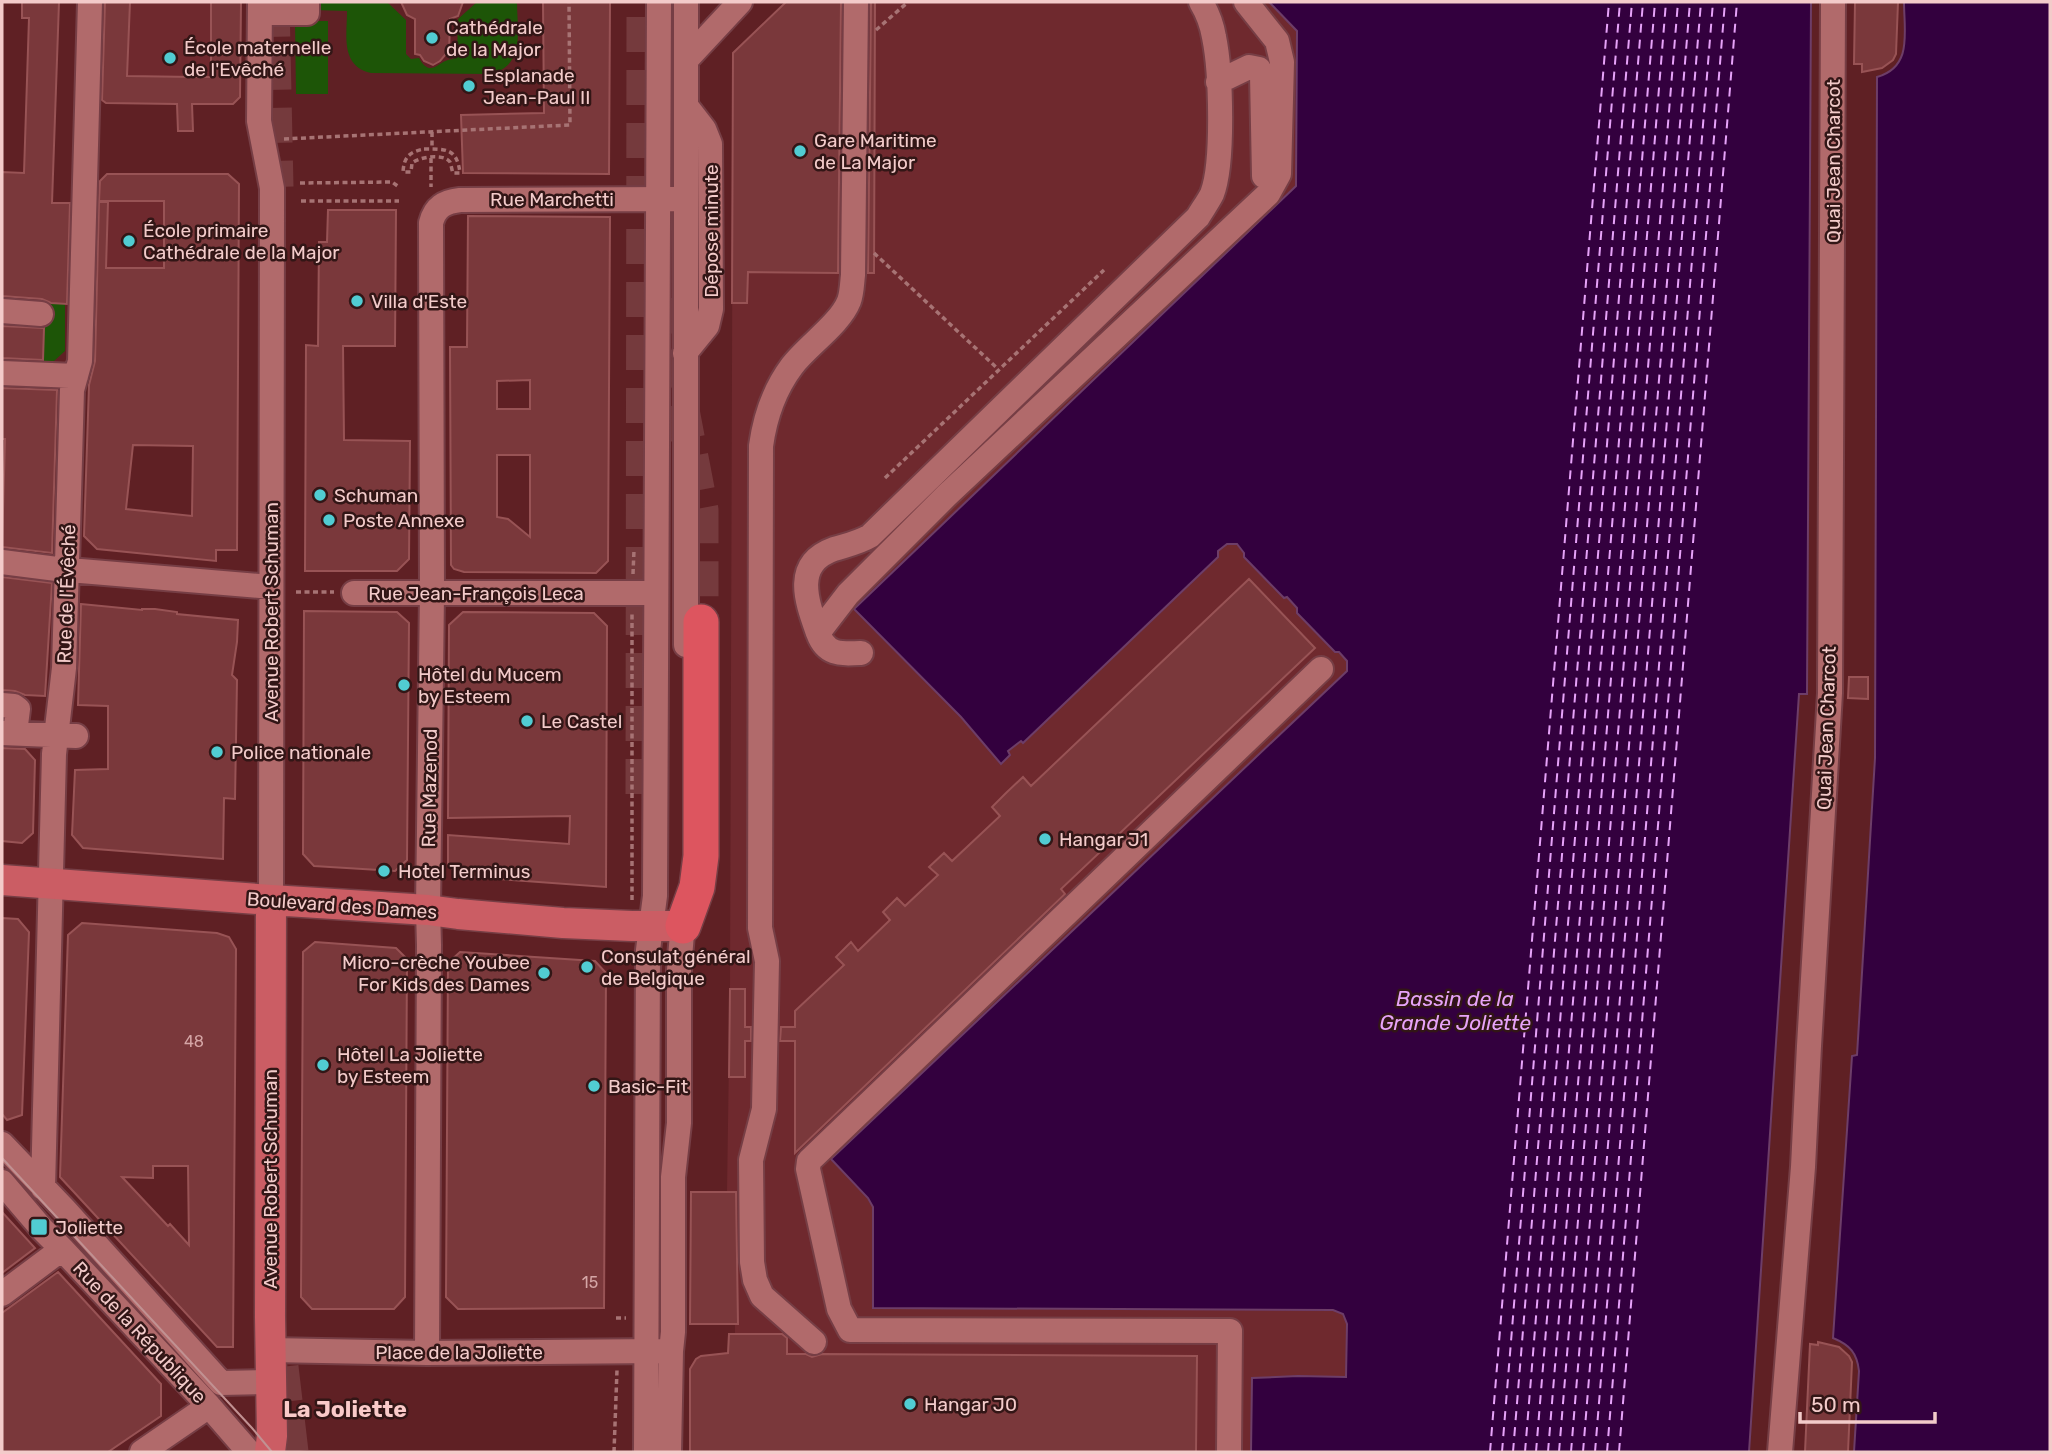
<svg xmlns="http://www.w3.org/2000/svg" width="2052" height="1454" viewBox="0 0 2052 1454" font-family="Rubik,sans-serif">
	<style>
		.built { fill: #6f292e }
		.green { fill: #1d5507 }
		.water { fill: #33003e; stroke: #6d3d68; stroke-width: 2 }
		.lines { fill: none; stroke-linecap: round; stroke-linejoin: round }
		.ferry { stroke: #e7a3f9; stroke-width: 2; stroke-dasharray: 9 7; stroke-linecap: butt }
		.building { fill: #7a383b; stroke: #985355; stroke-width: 2; fill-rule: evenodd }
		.highway-tunnel { stroke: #753a3d; stroke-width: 35; stroke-dasharray: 35 18; stroke-linecap: butt }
		.minor-casing { stroke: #763e45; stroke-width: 28 }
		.major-casing { stroke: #763e45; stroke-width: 33 }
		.highway-casing { stroke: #763e45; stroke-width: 38 }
		.path { stroke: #a77374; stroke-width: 3.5; stroke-dasharray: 5 3.5; stroke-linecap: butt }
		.minor { stroke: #b16a6b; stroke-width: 24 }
		.major { stroke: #cb5d64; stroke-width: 30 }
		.highway { stroke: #dd555f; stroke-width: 35 }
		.tram { stroke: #c19192; stroke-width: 2 }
		.poi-dot { fill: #51ccd2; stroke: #321616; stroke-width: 2.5 }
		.labels { text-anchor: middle; stroke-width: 5; stroke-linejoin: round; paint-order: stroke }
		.number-label { font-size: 16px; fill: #d5a6a6 }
		.poi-label { font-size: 19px; fill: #f3cbca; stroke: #321616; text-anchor: start }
		.street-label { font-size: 19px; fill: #f3cbca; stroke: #321616 }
		.water-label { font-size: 21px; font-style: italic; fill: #e7a3f9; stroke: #321616 }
		.quarter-label { font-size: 23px; font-weight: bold; fill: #facac9; stroke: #321616 }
	</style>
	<rect width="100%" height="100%" fill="#5f2024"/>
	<path class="built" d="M102,2H240V97L233,104L106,103L99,97Z
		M786,2H1269L1297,31L1296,186L961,717L1001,764L1008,751L1022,741L1024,743L1218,558V551L1226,544H1236L1244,553V557L1284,597H1287L1298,608V613L1347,661V671L868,1198L873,1207V1308L1333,1310L1344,1314L1347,1324L1346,1377L1298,1376L1252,1378L1251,1452H690V1369L692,1364L701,1356L735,1353V1324H690L691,1192H727L730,989L733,53Z
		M107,174H228L239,184V214H164V268H93L96,185Z"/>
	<path class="green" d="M313,2H387L406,20V54L411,59L419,58C431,80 439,59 453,59L457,55L458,19L477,2H517C517,30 526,66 490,74L371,73C340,66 347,35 347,11L313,10Z
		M295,21H328V94H296Z
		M45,302L65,304V351L54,361H43Z"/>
	<path class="water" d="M1269,2H1811L1807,694H1799L1749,1452H1251L1252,1378L1298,1376L1346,1377L1347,1324L1343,1314L1333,1310L873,1308V1207L868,1198L831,1159L1347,671V661L1339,652H1335L1297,613V608L1287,597L1284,598L1244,557V553L1237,544H1227L1218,551V557L1023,743L1021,741L1008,751L1010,755L1001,764L961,717L854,609L1296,186L1297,31Z
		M1904,2H2050V1452H1854L1859,1371C1857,1353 1850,1345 1833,1338L1852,1056L1857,1055L1875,758L1877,77C1913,67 1904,32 1904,2Z"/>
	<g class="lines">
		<path class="ferry" d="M1490,1452L1609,2
			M1502,1452L1620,2
			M1513,1452L1632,2
			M1525,1452L1643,2
			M1536,1452L1655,2
			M1548,1452L1666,2
			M1559,1452L1678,2
			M1571,1452L1690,2
			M1583,1452L1701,2
			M1595,1452L1713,2
			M1607,1452L1725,2
			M1619,1452L1737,2"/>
	</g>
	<path class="building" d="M22,2H59L52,203H70L67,304L51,303L42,299L2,296V172L24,173L29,18H22Z
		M105,2H130L127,76L194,77H211V2H241L240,97L233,104H192L193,131H178L177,104L106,103L102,100Z
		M401,2H463L458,16L450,19L449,55H445L440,61L433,65L424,61L420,55L415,54V19L407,15Z
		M543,2H610L609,174L463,173L461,115L544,113Z
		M786,2H841L838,273L748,272L747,303H732L733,53Z
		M871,2H875L874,273H868Z
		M1855,2H1898L1896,54L1893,60L1882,68L1862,72V64H1854Z
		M107,174H228L239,184L237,550H216V561L97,549L84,536L89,385L95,361L99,202H108L106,268H164V201H99L100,181ZM133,445L193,446L192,516L126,509Z
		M328,210H396L395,346H343L344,440L410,441L409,559L397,571H305L306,345L318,346L319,242H327Z
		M468,216L610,217L608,561L596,573L464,572L454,569L451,565L450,347H467ZM530,380V409H497V381ZM497,455H530V537L508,519L497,517Z
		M2,326L44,328L43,360L2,358Z
		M2,388L57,390L52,553L2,547L5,439H2Z
		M2,577L52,583L45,696L25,695L15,691L2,690Z
		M1249,579L1315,648L1061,889L1065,894L795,1153V1041H780L781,1027H795V1011L844,965L836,957L851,942L858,951L890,920L883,912L897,898L905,906L938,875L929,867L944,853L952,861L1000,816L992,807L1006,793L1023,777L1031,786Z
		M81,604L142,610V609H155L177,612V614L238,620L237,642L232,675L237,680L235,799L224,798L223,859L83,848L72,835L75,770L108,769V706L78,705Z
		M304,611L397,612L409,623L407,860L395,871L314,866L303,854Z
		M463,612L594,613L607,626L606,887L458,876L448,864V835L569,844L570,816L448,818L449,625Z
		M1849,677H1868V699L1848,698Z
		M2,748L25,749L35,760L33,833L22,843L2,841Z
		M2,918L18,919L29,932L22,1115L7,1120L2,1114Z
		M82,923L217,933L229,937L236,949L233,1347H217L60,1177L68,935ZM153,1166H188L189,1245L170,1224L168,1226L122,1177L153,1178Z
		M315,942L396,948L407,959L405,1297L394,1309H312L301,1297L303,952Z
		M460,952L595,961L606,973L604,1308L458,1309L446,1297L448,963Z
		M730,989H745V1027H751V1041H745V1077H729Z
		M691,1192H736L738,1324H690Z
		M2,1212L35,1248L2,1273Z
		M58,1272L161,1384V1416L108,1452H2V1313Z
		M729,1334H782L787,1338V1354H806L812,1357L822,1354L1197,1356L1196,1452H690V1369L696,1359L701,1356L728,1353Z
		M1818,1342L1839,1347L1849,1356L1852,1362L1848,1452H1805L1810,1344L1818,1345Z"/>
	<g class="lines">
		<path class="highway-tunnel" d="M272,2L276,187
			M661,300L701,510V622
			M643,794L644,2
			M281,1367L291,1452"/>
		<defs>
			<path id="minor" d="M260,2L259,121L272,188V206L271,900
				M268,2V13H307V2
				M686,60L740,2
				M1218,82L1249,67L1259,69L1262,75L1264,176
				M2,311L41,314
				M685,353L707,326L711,309L710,144L704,129L687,107
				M2,373L76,376
				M2,562L57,569L271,587
				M354,593H656
				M818,633C807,602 792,564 834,549C847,545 858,543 870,536L1198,217C1202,210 1208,202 1212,194C1224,163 1221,71 1214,37C1212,25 1207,12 1201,2
				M686,645V2
				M861,653C840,654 826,655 818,633L848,594L947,495L1268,194L1279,174L1282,62L1277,41L1246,2
				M2,705L14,706L18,709L15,733
				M2,733L76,736
				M2,1144L65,1210L221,1383L271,1382
				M2,1182L42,1229L62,1249L209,1406L249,1452
				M43,1188L54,754L64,668L72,390L80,361L90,2
				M2,1294L62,1249
				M814,1342L762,1296L755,1280L752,1262L751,1160L764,1109L767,961L760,928L761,446C765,417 774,390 792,366C807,346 840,324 849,301C852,293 852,283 853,275L856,2
				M270,1350L427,1353L662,1351
				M427,1353L429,945L428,910L432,593L431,223C435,207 444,202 460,200L674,199
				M142,1452L209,1406
				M646,1452L648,950L655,896L659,2
				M669,1452L671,1351L673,1332V1177L679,1123V970L684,909
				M1229,1452L1230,1331L850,1330L839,1309L808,1169L809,1161L1321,669
				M1780,1452L1803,1167L1809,1046L1830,693L1833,2"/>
			<path id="major" d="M2,880L271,900L428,910L458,914L563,923L632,926H683
				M270,1452L272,1436L270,1317L271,900"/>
			<path id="highway" d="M683,926L697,887L701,856V622"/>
		</defs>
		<use href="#minor" class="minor-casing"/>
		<use href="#major" class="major-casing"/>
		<use href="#highway" class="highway-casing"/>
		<path class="path" d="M876,30L908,2
			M432,132V149
			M284,139L570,125L569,2
			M424,149C446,149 457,148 460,173H453C452,171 451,164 450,162C443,153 419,157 412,163L411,172H403C404,157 409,152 424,149Z
			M431,158V187
			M300,183L392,182L399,187
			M301,201H399
			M874,253L998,369
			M885,478L1104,270
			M633,574L634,550
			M296,592H334
			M632,900V613
			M616,1318H626
			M614,1452L617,1370"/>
		<use href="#minor" class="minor"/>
		<use href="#major" class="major"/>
		<use href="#highway" class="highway"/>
		<path class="tram" d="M2,1158L252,1428L272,1452"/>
	</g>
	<g class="poi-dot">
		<circle cx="432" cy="38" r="7"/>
		<circle cx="170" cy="58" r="7"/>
		<circle cx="469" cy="86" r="7"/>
		<circle cx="800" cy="151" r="7"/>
		<circle cx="129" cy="241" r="7"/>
		<circle cx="357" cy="301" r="7"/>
		<circle cx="320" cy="495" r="7"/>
		<circle cx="329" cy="520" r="7"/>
		<circle cx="404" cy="685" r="7"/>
		<circle cx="527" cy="721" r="7"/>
		<circle cx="217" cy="752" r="7"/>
		<circle cx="1045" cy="839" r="7"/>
		<circle cx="384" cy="871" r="7"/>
		<circle cx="587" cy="967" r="7"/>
		<circle cx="544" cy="973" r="7"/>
		<circle cx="323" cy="1065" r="7"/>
		<circle cx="594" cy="1086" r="7"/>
		<rect x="30" y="1218" width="18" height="18" rx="3.5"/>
		<circle cx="910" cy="1404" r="7"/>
	</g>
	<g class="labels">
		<g class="number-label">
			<text x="194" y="1047">48</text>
			<text x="590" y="1288">15</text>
		</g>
		<g class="poi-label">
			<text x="446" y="34">Cathédrale<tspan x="446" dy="22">de la Major</tspan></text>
			<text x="184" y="54">École maternelle<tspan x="184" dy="22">de l'Evêché</tspan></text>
			<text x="483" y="82">Esplanade<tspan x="483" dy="22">Jean-Paul II</tspan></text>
			<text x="814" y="147">Gare Maritime<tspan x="814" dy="22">de La Major</tspan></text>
			<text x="143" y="237">École primaire<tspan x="143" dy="22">Cathédrale de la Major</tspan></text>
			<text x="371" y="308">Villa d'Este</text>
			<text x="334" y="502">Schuman</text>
			<text x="343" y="527">Poste Annexe</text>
			<text x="418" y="681">Hôtel du Mucem<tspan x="418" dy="22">by Esteem</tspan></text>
			<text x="541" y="728">Le Castel</text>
			<text x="231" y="759">Police nationale</text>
			<text x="1059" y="846">Hangar J1</text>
			<text x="398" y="878">Hotel Terminus</text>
			<text x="601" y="963">Consulat général<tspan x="601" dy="22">de Belgique</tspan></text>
			<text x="530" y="969" text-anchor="end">Micro-crèche Youbee<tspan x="530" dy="22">For Kids des Dames</tspan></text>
			<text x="337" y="1061">Hôtel La Joliette<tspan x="337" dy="22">by Esteem</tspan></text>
			<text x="608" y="1093">Basic-Fit</text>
			<text x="55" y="1234">Joliette</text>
			<text x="924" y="1411">Hangar J0</text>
		</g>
		<g class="street-label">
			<text transform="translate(1833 161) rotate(-90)" y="7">Quai Jean Charcot</text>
			<text x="552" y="206">Rue Marchetti</text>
			<text transform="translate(711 231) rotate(-90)" y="7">Dépose minute</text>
			<text x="476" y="600">Rue Jean-François Leca</text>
			<text transform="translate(66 594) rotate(-88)" y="7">Rue de l'Évêché</text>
			<text transform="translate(271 612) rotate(-90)" y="7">Avenue Robert Schuman</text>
			<text transform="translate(1826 728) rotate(-88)" y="7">Quai Jean Charcot</text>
			<text transform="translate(429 788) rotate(-89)" y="7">Rue Mazenod</text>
			<text transform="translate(342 905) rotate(4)" y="7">Boulevard des Dames</text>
			<text transform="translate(270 1179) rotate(-90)" y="7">Avenue Robert Schuman</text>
			<text transform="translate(140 1332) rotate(47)" y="7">Rue de la République</text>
			<text x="459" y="1359">Place de la Joliette</text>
		</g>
		<g class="water-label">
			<text x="1455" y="1006">Bassin de la<tspan x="1455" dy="24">Grande Joliette</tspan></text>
		</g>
		<g class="quarter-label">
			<text x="345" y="1417">La Joliette</text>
		</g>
	</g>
	<rect width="2052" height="1454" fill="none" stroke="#f3cbca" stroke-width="7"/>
	<path d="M1800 1412v10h135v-10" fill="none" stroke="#f3cbca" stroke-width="3.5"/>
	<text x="1811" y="1412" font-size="21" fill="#f3cbca" stroke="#321616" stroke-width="5" paint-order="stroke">50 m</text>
</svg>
